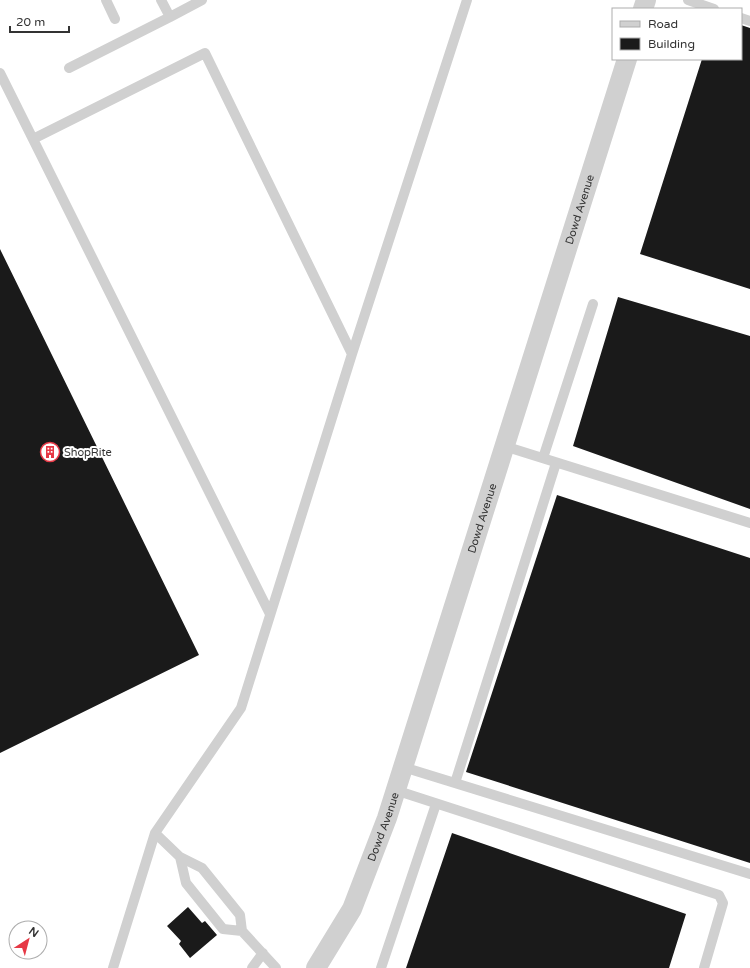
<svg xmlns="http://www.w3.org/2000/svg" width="750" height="968" viewBox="0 0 750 968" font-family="'Varela Round',sans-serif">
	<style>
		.building { fill: #1a1a1a }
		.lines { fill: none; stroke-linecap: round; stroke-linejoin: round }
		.service { stroke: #d0d0d0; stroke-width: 10 }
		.minor { stroke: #d0d0d0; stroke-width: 20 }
		.labels { text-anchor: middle; stroke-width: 4; stroke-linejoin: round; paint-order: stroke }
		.street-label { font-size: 11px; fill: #333; stroke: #fff }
		.poi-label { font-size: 11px; fill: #333; stroke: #fff; text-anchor: start }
	</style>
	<rect width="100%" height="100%" fill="#fff"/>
	<path class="building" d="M741,25L750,28V289L640,254L702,59H741Z
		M0,249L199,655L0,753Z
		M618,297L750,336V509L573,446Z
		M557,495L750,558V863L466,772Z
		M452,833L686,914L669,968H406Z
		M188,907L202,923L205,921L217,935L190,958L179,944L181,941L167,926Z"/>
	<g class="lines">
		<path class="service" d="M106,0L115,19
			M688,0L714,9
			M170,17L202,0
			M741,18L750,21
			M69,68L170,17L161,0
			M0,73L270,614
			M33,139L205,53L352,354
			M504,446L750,523
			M543,458L593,304
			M403,767L750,874
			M455,783L556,463
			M395,790L719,895L723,903L704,968
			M155,833L180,857L202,868L240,915L242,931L276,968
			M180,857L186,883L223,929L242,931
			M113,968L155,833L241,708L352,354L467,0
			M252,968L263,953
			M381,968L436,804"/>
		<g class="minor">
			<path d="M643,9L646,0"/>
			<path id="s1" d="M316,968L352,909L387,818L627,59"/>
		</g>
	</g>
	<defs>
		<symbol id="building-ring" viewBox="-11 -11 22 22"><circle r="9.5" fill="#fff" stroke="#e63946" stroke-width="1.5"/><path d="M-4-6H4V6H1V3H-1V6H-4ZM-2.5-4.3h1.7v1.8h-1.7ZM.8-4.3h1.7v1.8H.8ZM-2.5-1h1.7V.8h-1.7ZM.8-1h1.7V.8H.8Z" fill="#e63946"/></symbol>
	</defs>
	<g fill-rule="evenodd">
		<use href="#building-ring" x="39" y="441" width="22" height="22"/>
	</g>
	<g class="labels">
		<g class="street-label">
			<text dy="4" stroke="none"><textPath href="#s1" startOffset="805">Dowd Avenue</textPath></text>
			<text dy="4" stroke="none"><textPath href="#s1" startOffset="481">Dowd Avenue</textPath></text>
			<text dy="4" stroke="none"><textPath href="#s1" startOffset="157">Dowd Avenue</textPath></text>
		</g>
		<g class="poi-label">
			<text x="64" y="456">ShopRite</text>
		</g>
	</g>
	<rect x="612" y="8" width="130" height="52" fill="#ffffff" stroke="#adadad"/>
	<rect x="620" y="21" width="20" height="6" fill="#d0d0d0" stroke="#adadad"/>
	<text x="648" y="28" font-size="12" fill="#333333">Road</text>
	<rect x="620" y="38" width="20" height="12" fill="#1a1a1a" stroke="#adadad"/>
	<text x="648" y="48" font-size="12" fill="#333333">Building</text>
	<g transform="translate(28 940) rotate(36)"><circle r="19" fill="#ffffff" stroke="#adadad"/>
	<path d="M0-3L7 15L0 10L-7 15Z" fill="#e63946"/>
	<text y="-6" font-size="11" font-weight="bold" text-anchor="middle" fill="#333333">N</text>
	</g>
	<path d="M10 26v6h59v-6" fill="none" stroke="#333333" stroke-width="2"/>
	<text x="16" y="26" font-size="12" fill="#333333" stroke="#ffffff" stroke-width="3" paint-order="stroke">20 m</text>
</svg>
